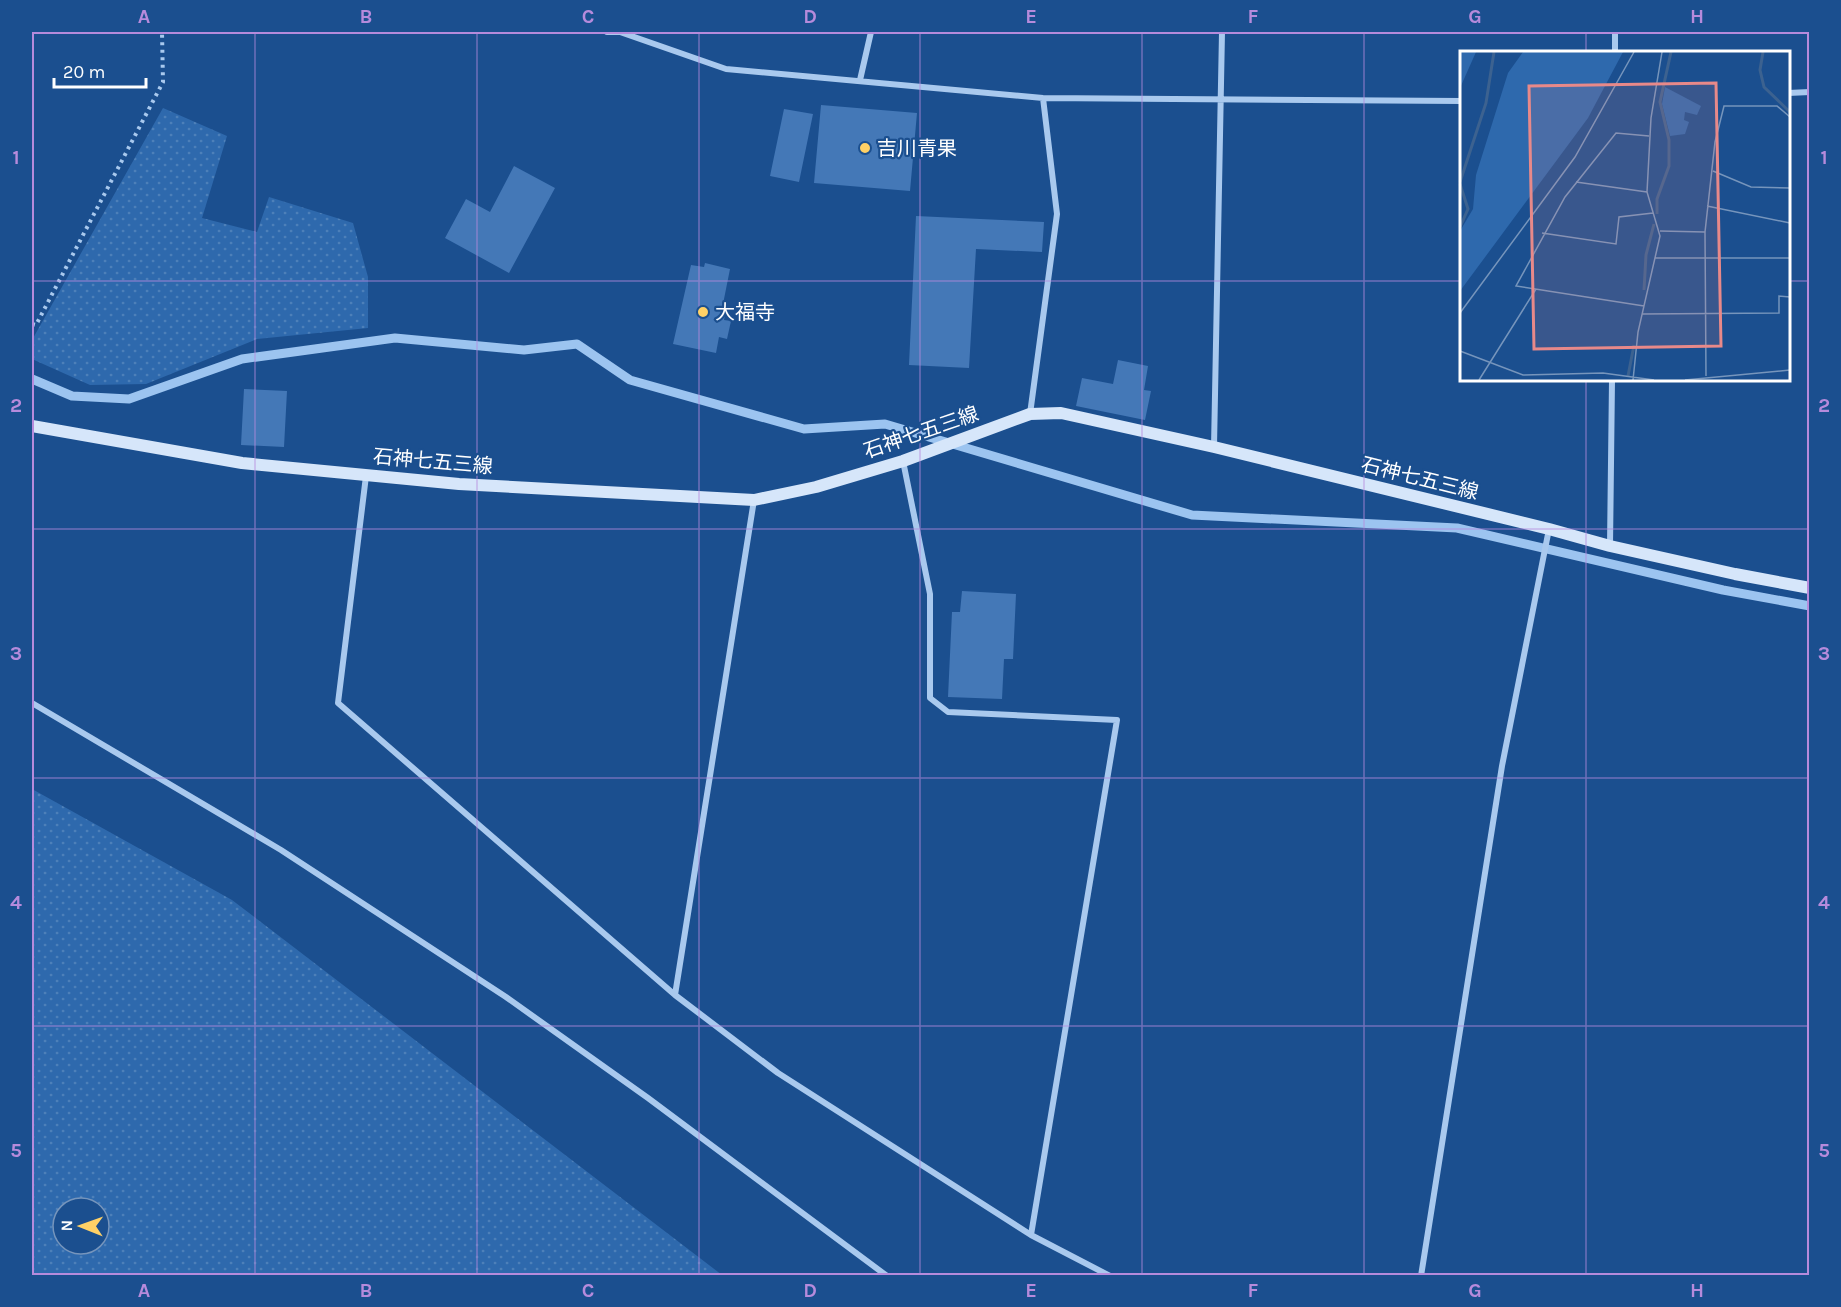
<svg xmlns="http://www.w3.org/2000/svg" width="1841" height="1307" viewBox="0 0 1841 1307" font-family="Karla,'Noto Sans JP',sans-serif">
	<style>
		.grass { fill: url(#grass-dots); fill-rule: evenodd }
		.lines { fill: none; stroke-linecap: round; stroke-linejoin: round }
		.stream { stroke: #9cc4f0; stroke-width: 9 }
		.building { fill: #4478b7 }
		.path { stroke: #a9c9ee; stroke-width: 4; stroke-dasharray: 3 4.5; stroke-linecap: butt }
		.street { stroke: #a9c9ee; stroke-width: 6 }
		.secondary { stroke: #d6e6fa; stroke-width: 12 }
		.grid { fill: none; stroke: #b68bdc; stroke-width: 1.5; stroke-opacity: 0.55 }
		.poi-dot { fill: #ffd166; stroke: #1b4f8f; stroke-width: 2 }
		.labels { text-anchor: middle; stroke-width: 4.5; stroke-linejoin: round; paint-order: stroke }
		.poi-label { font-size: 20px; fill: #fff; stroke: #1b4f8f; text-anchor: start }
		.street-label { font-size: 20px; fill: #fff; stroke: #1b4f8f }
		.inset-river { fill: none; stroke: #3c6290; stroke-width: 3 }
		.inset-road { fill: none; stroke: #7695bc; stroke-width: 1.5 }
		.view { fill: #e88989; fill-opacity: 0.15; stroke: #e88989; stroke-width: 3 }
		.inset-edge { fill: none; stroke: #fff; stroke-width: 3 }
		.neatline { fill: none; stroke: #b68bdc; stroke-width: 2 }
		.grid-label { font-size: 20px; text-anchor: middle; font-weight: bold; fill: #b68bdc }
	</style>
	<defs>
		<pattern id="grass-dots" width="8" height="8" patternUnits="userSpaceOnUse" patternTransform="scale(1.5)"><rect width="8" height="8" fill="#2e69ad"/><path d="M2 2h.1M6 6h.1" fill="none" stroke="#4d80b9" stroke-width="1.8" stroke-linecap="round"/></pattern>
	</defs>
	<rect width="100%" height="100%" fill="#1b4f8f"/>
	<path class="grass" d="M163,108L227,136L202,218L257,232L269,197L353,223L368,277V328L257,339L146,384L90,385L32,359V340Z
		M32,789L232,900L722,1275H32ZM63,1208H99V1244H63Z"/>
	<g class="lines">
		<path class="stream" d="M32,379L72,396L129,399L242,359L395,338L524,350L577,344L630,380L804,429L885,424L1192,515L1457,528L1723,590L1810,606"/>
	</g>
	<path class="building" d="M821,105L917,113L910,191L814,183Z
		M784,109L813,114L799,182L770,176Z
		M514,166L555,188L509,273L445,238L466,199L490,212Z
		M916,216L1044,222L1042,252L976,249L969,368L909,365Z
		M705,263L730,269L723,304L727,305L724,320L731,321L727,339L719,337L716,353L673,344L691,265L704,267Z
		M1118,360L1148,366L1144,390L1151,391L1145,420L1076,406L1082,378L1113,384Z
		M244,389L287,391L284,447L241,445Z
		M962,591L1016,594L1013,659H1004L1002,699L948,697L952,612H960Z"/>
	<g class="lines">
		<path class="path" d="M32,324L36,325L163,82L162,32"/>
		<path class="street" d="M607,32H620L726,69L1043,98L1462,101
			M1615,52V32
			M860,80L871,32
			M1788,93L1810,92
			M1030,414L1057,214L1043,98
			M1214,447L1222,32
			M903,461L930,594V698L948,712L1117,720L1031,1235
			M366,476L338,703L675,995L778,1073L1031,1235L1110,1276
			M1610,546L1612,380
			M32,703L281,850L506,997L648,1098L887,1276
			M675,995L754,500
			M1421,1276L1502,766L1549,529"/>
		<path class="secondary" d="M32,426L242,463L459,484L754,500L816,487L903,461L1030,414L1061,413L1214,447L1549,529L1610,546L1735,574L1810,588"/>
	</g>
	<path class="grid" d="M255,32V1276M477,32V1276M699,32V1276M920,32V1276M1142,32V1276M1364,32V1276M1586,32V52M32,281H1462M1788,281H1810M1586,380V1276M32,529H1810M32,778H1810M32,1026H1810"/>
	<g class="poi-dot">
		<circle cx="865" cy="148" r="6"/>
		<circle cx="703" cy="312" r="6"/>
	</g>
	<g class="labels">
		<g class="poi-label">
			<text x="877" y="155">吉川青果</text>
			<text x="715" y="319">大福寺</text>
		</g>
		<g class="street-label">
			<text transform="translate(921 432) rotate(-19)" y="7">石神七五三線</text>
			<text transform="translate(433 461) rotate(5)" y="7">石神七五三線</text>
			<text transform="translate(1420 478) rotate(14)" y="7">石神七五三線</text>
		</g>
	</g>
	<g transform="translate(1460 51)">
		<rect width="330" height="330" fill="#1b4f8f"/>
		<path d="M63,1H163L128,67L0,240V180L13,158L16,124L48,22ZM205,36L241,55L237,64L225,61L224,69L229,71L225,83L210,85L202,53Z" fill="#2e69ad"/>
		<path d="M0,1H16L0,37Z" fill="#2e69ad"/>
		<path class="inset-river" d="M303,1L300,19L304,36L330,61M0,131L26,52L34,1M0,133L8,158L0,176M197,163V148L209,115V89L200,51L211,1M184,239L186,204L194,173M168,325L174,294"/>
		<path class="inset-road" d="M253,120L291,136L330,137M116,131L187,141M247,155L330,172M200,180L245,181M82,182L156,193L159,166L193,162M195,207H330M184,255L56,235L105,146L156,82L189,85M0,262L115,106L174,1M182,263L319,262V245L330,246M0,300L63,324L143,322L194,329M246,325L245,181L255,91L264,55H317L330,66M19,329L76,238M173,329L178,281L200,185L187,141L191,67L202,1M225,329L330,319"/>
		<path class="view" d="M256,32L261,295L74,298L69,35Z"/>
		<rect width="330" height="330" class="inset-edge"/>
	</g>
	<rect width="1841" height="1307" fill="none" stroke="#1b4f8f" stroke-width="66"/>
	<g transform="translate(81 1226) rotate(271)"><circle r="28" fill="#1b4f8f" stroke="#7695bc" stroke-width="1.5"/>
	<path d="M0-4.5L10 22L0 15L-10 22Z" fill="#ffd166"/>
	<text y="-9" font-size="16" font-weight="bold" text-anchor="middle" fill="#ffffff">N</text>
	</g>
	<path d="M54 78v9h92v-9" fill="none" stroke="#ffffff" stroke-width="3"/>
	<text x="63" y="78" font-size="18" fill="#ffffff" stroke="#1b4f8f" stroke-width="4.5" paint-order="stroke">20 m</text>
	<rect x="33" y="33" width="1775" height="1241" class="neatline"/>
	<g class="grid-label">
		<text x="144" y="23">A</text>
		<text x="366" y="23">B</text>
		<text x="588" y="23">C</text>
		<text x="810" y="23">D</text>
		<text x="1031" y="23">E</text>
		<text x="1253" y="23">F</text>
		<text x="1475" y="23">G</text>
		<text x="1697" y="23">H</text>
		<text x="16" y="164">1</text>
		<text x="1824" y="164">1</text>
		<text x="16" y="412">2</text>
		<text x="1824" y="412">2</text>
		<text x="16" y="660">3</text>
		<text x="1824" y="660">3</text>
		<text x="16" y="909">4</text>
		<text x="1824" y="909">4</text>
		<text x="16" y="1157">5</text>
		<text x="1824" y="1157">5</text>
		<text x="144" y="1297">A</text>
		<text x="366" y="1297">B</text>
		<text x="588" y="1297">C</text>
		<text x="810" y="1297">D</text>
		<text x="1031" y="1297">E</text>
		<text x="1253" y="1297">F</text>
		<text x="1475" y="1297">G</text>
		<text x="1697" y="1297">H</text>
	</g>
</svg>
